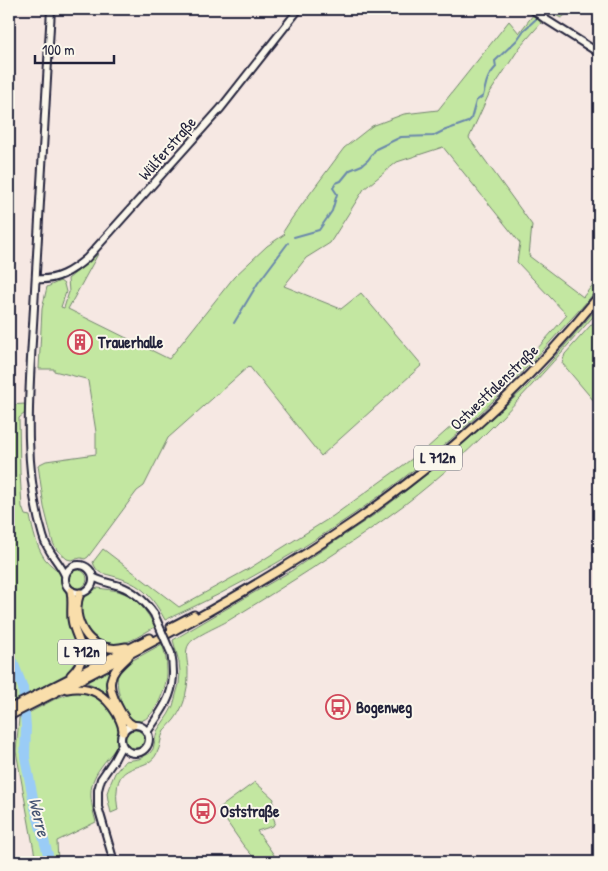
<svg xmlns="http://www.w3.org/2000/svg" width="608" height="871" viewBox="0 0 608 871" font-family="'Patrick Hand',sans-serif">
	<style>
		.green { fill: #c3e7a1; stroke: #72846e }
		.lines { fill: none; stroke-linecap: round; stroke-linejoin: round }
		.stream { stroke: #6a88ab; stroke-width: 2 }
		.river { stroke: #9accf6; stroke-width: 10 }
		.secondary-casing { stroke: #22223b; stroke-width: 10 }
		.primary-casing { stroke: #22223b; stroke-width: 11 }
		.secondary { stroke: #fbf7ec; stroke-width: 6 }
		.primary { stroke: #f9deab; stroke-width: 7 }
		.secondary-bridge-casing { stroke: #22223b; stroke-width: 10; stroke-linecap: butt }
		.secondary-bridge { stroke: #fbf7ec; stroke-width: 6 }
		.labels { text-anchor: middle; stroke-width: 4; stroke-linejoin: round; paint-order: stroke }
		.shield { fill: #fbf7ec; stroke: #636270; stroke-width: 1 }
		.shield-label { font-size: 15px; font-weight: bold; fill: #22223b }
		.street-label { font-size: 16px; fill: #22223b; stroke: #fbf7ec }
		.poi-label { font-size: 16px; font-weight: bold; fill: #22223b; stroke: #fbf7ec; text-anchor: start }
		.water-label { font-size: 18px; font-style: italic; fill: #465573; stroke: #fbf7ec }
	</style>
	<rect width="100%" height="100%" fill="#f6e8e3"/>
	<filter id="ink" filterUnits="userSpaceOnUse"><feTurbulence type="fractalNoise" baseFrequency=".02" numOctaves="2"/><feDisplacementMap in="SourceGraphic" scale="10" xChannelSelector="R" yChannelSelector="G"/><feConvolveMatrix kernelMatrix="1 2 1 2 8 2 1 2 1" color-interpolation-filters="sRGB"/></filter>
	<g filter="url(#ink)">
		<path class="green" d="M544,9H574L561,18Z
			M533,15L541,23L520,47L489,94L469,138L532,225L529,256L583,297L599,277C599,280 600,282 599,285C597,292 567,323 560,331C452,455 315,553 165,620C148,588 135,581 101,573C97,571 94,566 93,562L103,549L179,607L250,568L333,516L427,448L499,384L537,349L567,315L517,262L520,243L443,147L397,162L364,189L330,243L306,258L284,286L341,309L361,293L422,365L321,456L249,366L168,438L144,486L137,491L88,557L85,559L81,558L71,560L67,559L57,550L53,543L44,507L38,465L46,461L96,454V432L88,381L86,379L54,371V369H39L42,309L47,287L60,281L64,284L66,292L61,307L64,308L69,292L68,279L98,254L68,309L169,359L234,277L267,246L285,234L283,232L292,218L344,148L372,126L404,114L438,110L509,21L519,33Z
			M599,306V310C538,379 478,449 404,505C349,546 290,583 231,619C222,625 194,636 189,644C184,651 188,662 188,670C188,677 188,685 186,692C185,702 180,712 174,720C171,724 167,727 164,731C160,738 161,746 157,753C148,773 118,760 117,791C116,797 117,803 118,810L111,813L108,800L107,793L109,787L115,773L125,761L139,759L150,753L153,749L157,731L168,715L173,706L179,684L180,672L179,662L173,640L291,571L380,511L444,461L524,389L546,367Z
			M599,316V407L562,363L565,354Z
			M25,404V413L19,418L20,472L22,507L25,515L30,516C33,531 36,546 45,559C49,564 55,568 60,573C61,577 60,581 62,585C63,590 68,593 69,598C70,606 68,614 69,622C71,645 89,649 68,673L11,703L9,690V405Z
			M69 579a9 9 0 1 1 18 0a9 9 0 1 1-18 0Z
			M98,588C105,589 112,590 118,591C136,596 147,611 155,627C143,633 130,644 116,644C87,646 61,600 98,588Z
			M81,632C89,642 96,649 109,652V653L83,667L82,666C85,654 85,644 80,633Z
			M162,644C165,653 167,661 167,671C168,685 154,724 136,721C127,720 125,711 122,704C118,692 113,674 124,664C127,662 131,660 135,659C144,654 153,649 162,644Z
			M111,667L112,668L109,678L112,702C103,692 99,686 85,682V681Z
			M73,692C76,692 81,691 85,693C98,697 115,710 119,724C120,729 118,732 117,736C117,740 118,743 116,748C92,777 85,784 96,822L57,841L58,862H36L16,751L19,718L57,698Z
			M126 739a9 9 0 1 1 18 0a9 9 0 1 1-18 0Z
			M255,782L274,799L271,811L275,822L273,826L257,831L279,862H258L243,845L218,809Z"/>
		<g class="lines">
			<path class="stream" d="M548,10L552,9
				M294,237L319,230L332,211L337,194L333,188L336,183L341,181L350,170L362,165L368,160L376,149L401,137L433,136L443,131L468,122L471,119L476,101L483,96C487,82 485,79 496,67L495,61L517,40L524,30L536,19
				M234,323L258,283L288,243"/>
			<path class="river" d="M9,655L13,662L23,688L26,727L25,757L35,808L50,862"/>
			<defs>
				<path id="secondary" d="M51,9C45,108 40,208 34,307C30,382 21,464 43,536C47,552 59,561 65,575
					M532,9L545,19L599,53
					M36,279C56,281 72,271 87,258L221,108L299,9
					M65 579a14 14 0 1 1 28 0a14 14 0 1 1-28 0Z
					M93,577C102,582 110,583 120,586C134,591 145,601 154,614
					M121 739a14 14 0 1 1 28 0a14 14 0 1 1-28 0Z
					M147,732C167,704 178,689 171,653
					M114,862L98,807V790L101,779L114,760L122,745"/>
				<path id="primary" d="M80,593C71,616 84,645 110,648C115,649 121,648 126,647
					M171,627L194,615
					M128,657C121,664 113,670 111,680C108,691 123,721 133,725
					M71,675C94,653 75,642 72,619C71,610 73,601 71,591
					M67,689C90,685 105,694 117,714C120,720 123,725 123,732
					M9,709L150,638
					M9,716C128,656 248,595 358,519C448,457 530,381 599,296"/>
			</defs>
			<use href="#secondary" class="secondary-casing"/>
			<use href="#primary" class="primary-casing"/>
			<use href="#secondary" class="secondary"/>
			<use href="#primary" class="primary"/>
			<defs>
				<path id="secondary-bridge" d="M154,614L171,653"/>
			</defs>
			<use href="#secondary-bridge" class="secondary-bridge-casing"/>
			<use href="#secondary-bridge" class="secondary-bridge"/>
		</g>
	</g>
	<defs>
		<symbol id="building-ring" viewBox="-11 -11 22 22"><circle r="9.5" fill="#fbf7ec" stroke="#d1495b" stroke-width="1.5"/><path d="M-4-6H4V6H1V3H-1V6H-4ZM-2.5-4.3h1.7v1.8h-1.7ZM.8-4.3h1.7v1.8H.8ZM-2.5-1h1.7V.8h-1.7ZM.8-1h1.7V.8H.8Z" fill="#d1495b"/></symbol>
		<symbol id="bus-ring" viewBox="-11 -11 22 22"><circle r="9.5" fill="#fbf7ec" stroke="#d1495b" stroke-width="1.5"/><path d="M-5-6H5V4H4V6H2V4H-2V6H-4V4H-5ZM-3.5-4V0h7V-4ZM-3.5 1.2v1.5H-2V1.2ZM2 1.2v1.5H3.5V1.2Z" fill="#d1495b"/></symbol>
	</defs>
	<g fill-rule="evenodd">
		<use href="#building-ring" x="66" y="328" width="28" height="28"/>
		<use href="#bus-ring" x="324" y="693" width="28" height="28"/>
		<use href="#bus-ring" x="189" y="797" width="28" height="28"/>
	</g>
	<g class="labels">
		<g class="shield">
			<rect x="414" y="445.5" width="48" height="25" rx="4"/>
			<rect x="58" y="639.5" width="48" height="25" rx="4"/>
		</g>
		<g class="shield-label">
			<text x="438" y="463">L 712n</text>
			<text x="82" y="657">L 712n</text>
		</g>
		<g class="street-label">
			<text transform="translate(167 148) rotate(-49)" y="6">Wülferstraße</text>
			<text transform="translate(494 387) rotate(-44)" y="6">Ostwestfalenstraße</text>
		</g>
		<g class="poi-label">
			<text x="98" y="348">Trauerhalle</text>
			<text x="356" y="713">Bogenweg</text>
			<text x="220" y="817">Oststraße</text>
		</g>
		<g class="water-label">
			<text transform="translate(39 817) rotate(76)" y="6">Werre</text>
		</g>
	</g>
	<rect width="608" height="871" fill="none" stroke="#fbf7ec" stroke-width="30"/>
	<rect x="15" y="15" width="578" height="841" fill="none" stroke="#22223b" stroke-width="2" filter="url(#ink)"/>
	<path d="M35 55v8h79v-8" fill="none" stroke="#22223b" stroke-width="2.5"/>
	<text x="42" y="55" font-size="15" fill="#22223b" stroke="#fbf7ec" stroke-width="4" paint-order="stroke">100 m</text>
</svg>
